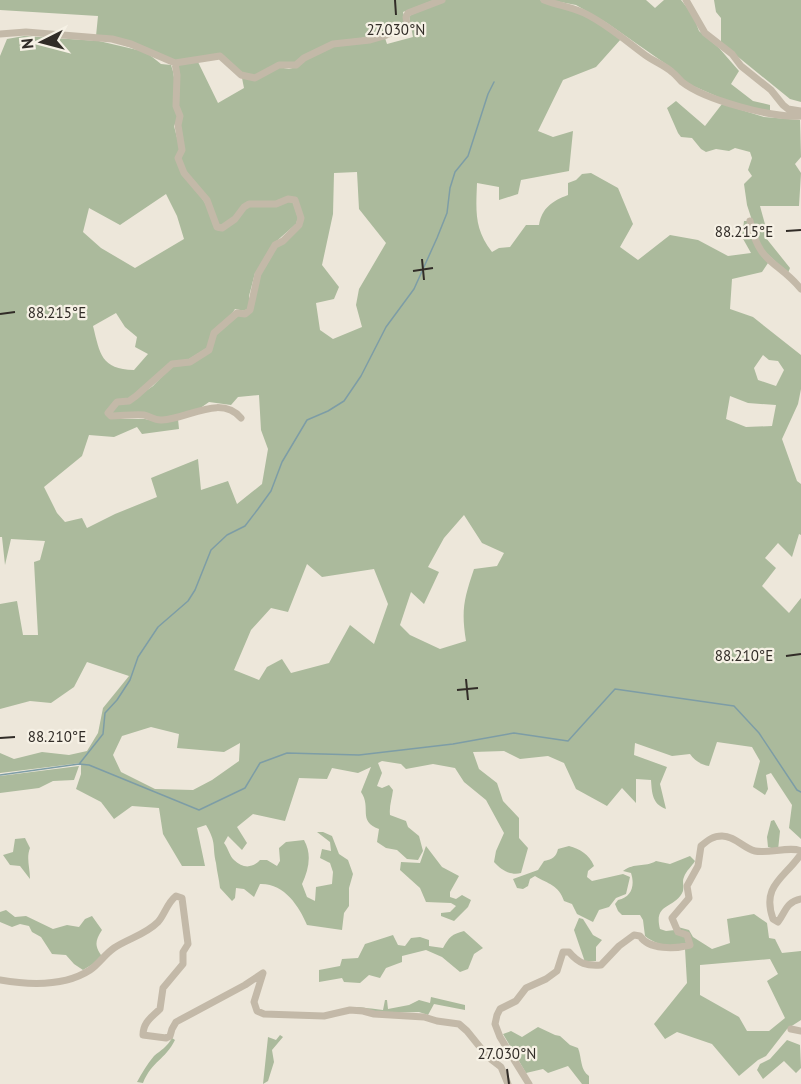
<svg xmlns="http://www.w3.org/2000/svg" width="801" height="1084" viewBox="0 0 801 1084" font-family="'PT Sans',sans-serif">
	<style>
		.green { fill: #abba9c; fill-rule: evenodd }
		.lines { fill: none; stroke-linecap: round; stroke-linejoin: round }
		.stream { stroke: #7d9da6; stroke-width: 1.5 }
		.minor { stroke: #c3b9a8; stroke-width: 7 }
		.ticks { fill: none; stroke: #312c27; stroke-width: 2 }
		.ticks-label { font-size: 15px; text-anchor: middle; fill: #312c27; stroke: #f6f1e5; stroke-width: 4.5; stroke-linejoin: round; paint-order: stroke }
	</style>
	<rect width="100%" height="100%" fill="#ede7da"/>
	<path class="green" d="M0,0H434L403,12L406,24L383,35L332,42L294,64H277L254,77L241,74L221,54L174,62L96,36L98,16L0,10Z
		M445,0H540L588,16L621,39L596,67L563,80L538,131L553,137L573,131L569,171L521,180L518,194L499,200V187L477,183C476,211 474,229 492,252L499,248L510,247L526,225H539C542,208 552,201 568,195V183L576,180L582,174L591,173L618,188L633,224L620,247L638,260L670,235L698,240L728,256L751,253L742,237L744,221H748L751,237L768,263L762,272L732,279L730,309L753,317L801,355V389L798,404L782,439L797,481L801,484V535L799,534L792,557L778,543L765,558L776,568L762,586L789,613L801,598V839L789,828L792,805L771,773L766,775L768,789L765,795L753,787L760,761L752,747L717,742L709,766C701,765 694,760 690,754L672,756L635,743L634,755L667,767L660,784L666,809C652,804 652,793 651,780L636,779V803L622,788L607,806L576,789L564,763L548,756L520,759L504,751L473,752L479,769L497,783L503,801L519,818V838L528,848L521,873C511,876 501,870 494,862L496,851L504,833L486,800L464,782L455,768L433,764L406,769L401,764L382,761L378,763L382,773L377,786L382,788L389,785L393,790C392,799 389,806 390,815L406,821L408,827L419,836L423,851L418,860L407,859L397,850L386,848L377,842L379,829C357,821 372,808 361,792L371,767L358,773L332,768L327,779L299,778L285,821L253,814L237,827L247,843L242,850L228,836L224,843C228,848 230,857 234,860C243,869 253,868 260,860H267L277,866L280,861L279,848L286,842L304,840C312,854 309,869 302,884L307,897L315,901L316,887L332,884L333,872L330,863L320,858L322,849L331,851L330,842L317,832H323L332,836L339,854L348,860L353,874L349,888V906L344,913L342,930L307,925C299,906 284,883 260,884L254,897L244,889L236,888L235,898L232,901L220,888C219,879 217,872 216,863C212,845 217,844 206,825L197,828L205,866H182L163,834L159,808L132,806L114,819L101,802L76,789L81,774V763L0,773V753L14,759L42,752L69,755L87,751L98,733L103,708L129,676L87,662L74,687L51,703L30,701L0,709V604L17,601L23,635H38L34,562L40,560L45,541L11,539L5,565L2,537H0V56L7,39L24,36L99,41L146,52L161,64L171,65C178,83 172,101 178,118L174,126L180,149L176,157C182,179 194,185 205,203C209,211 213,221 217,230L223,231L238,219L247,207L271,206L284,202H293L298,218L296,224L272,245L263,265L255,273L249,296V307L245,311L235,309L229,318L212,332L207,348L189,359L171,363L155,379L127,400L114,401L106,414L111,419H145L162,423L178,419L179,429L142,434L137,427L114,437L89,435L82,456L44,487L57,513L65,522L82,518L87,528L115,514L157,497L151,478L198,459L201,490L228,481L237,504L262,484L268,449L261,430L259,395L238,397L231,405L209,402L199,409L161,419L146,413L112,415L110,413L118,404L130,402L153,386L173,365L191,363L211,351L216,334L239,314L246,315L252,310L260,274L266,266L277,246L301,225L303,216L296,198L288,197L276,202L247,203L233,219L222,226L219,225L208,197L193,183L181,163L180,157L184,148L179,124L182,115L178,105L179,75L177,65L198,62L218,103L244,88L242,78L257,80L278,67L289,69L296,67L306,59L333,45L371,42L385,38L387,44L413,37L409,16ZM357,172L359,209L386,243L359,289L356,305L362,327L333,339L320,330L316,303L334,299L339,287L322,265L333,214L334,173ZM166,194L177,216L184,239L135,268L101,248L83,232L89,208L120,225ZM116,313L125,327L137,337L135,347L148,354L134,370C101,369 100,354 93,326ZM763,355L769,360L778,361L784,370L776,386L758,380L754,368ZM730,396L748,403L776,405L772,426L746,427L726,419ZM464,515L482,543L504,553L497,566L474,569C464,599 461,610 466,641L440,649L410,635L400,625L411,592L424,604L439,572L428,567L444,538ZM307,564L322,577L374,569L388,604L374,644L350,625L329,663L291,673L282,659L267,667L259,680L234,670L251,630L271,608L288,612ZM151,727L179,734L177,748L224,752L240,743L239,761L212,780L193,790L155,789L121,772L113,755L122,736Z
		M550,0H646L655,8L664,0H681L693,15L699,31L719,48L739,71L731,84L753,101L770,105V113L723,99L684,82L673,69L607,23L576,5Z
		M714,0H801V102L790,99L721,43V18L716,12Z
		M676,101L705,126L722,104L764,117L800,120L801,157L795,164L801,173L799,206H760L766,228V238L790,268L788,273L761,248L747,205L744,184L752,176L748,170L752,158L750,152L735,148L729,151L716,149L706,152L701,149L692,138L681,137L678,133L667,108Z
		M79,766L74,780L53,781L39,788L0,793V776Z
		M774,820L780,831L778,850L768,847L767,837L771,821Z
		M25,838L30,848C26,858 30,868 30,879L20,866L10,865L3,855L13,852L15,839Z
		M426,846L442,867L459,876L450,892V897L456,899L462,895L471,900L468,907L454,921L441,916V913L450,912L456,906L451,903L426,902L420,888L400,870L401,862L420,863Z
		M569,846C580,849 589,854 594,866L588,871L587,877L592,881L623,874L630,877L626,894L616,898L609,907L599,910L593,922L577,914L572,904L564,901C559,885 548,884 535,876L530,879L528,886L523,889L517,888L513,879L538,870L544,861C553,859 556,857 558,849Z
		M690,856L695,861C692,866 686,871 684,877C682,881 684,886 683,891C676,909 653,902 660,929L666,931L675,930L685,936L686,943C673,949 656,945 645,936L643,920L640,915H622L618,911L615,904L618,900C632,897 635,885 631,873L623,871C635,862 644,868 656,861L670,864Z
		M6,910L15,917L26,916L53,929L67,925L79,927L85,919L92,916L102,930C94,942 95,947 103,958L83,970L74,964L66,955L52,954L41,937L32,932L29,926L20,924L12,927L0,922V912Z
		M754,914L767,923L769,938L775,939L782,953L801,951V1020L787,1029L766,1056L758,1060L739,1076L712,1044L677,1032L665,1039L654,1024L687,983L685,949L692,945L678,927L689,930L693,937L712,949L730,943L727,919ZM770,959L778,974L767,981L785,1018L769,1031H747L739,1017L700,995V965Z
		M579,918L583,919L593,935L602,940L596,947V961L585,962L574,930Z
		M464,931L483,948L474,954L468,969L460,972L442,957L426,950L402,956V962L386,968L380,978L369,975L360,983L344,982L342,978L319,982V970L340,966L342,959L358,958L365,944L393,935L398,945L405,946L411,938L420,937L429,940V946L443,948C449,937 452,934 464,931Z
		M431,997L465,1005V1010L434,1004L428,1015L419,1012L376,1013L352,1007C364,1007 372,1009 383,1010L385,1000H387L388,1009L409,1005L419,1000L430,1003Z
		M538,1027L555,1035L560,1036L570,1045L578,1048C582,1058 580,1070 589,1076V1084H582L568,1066L548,1073L543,1069L526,1073L503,1034L511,1031L522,1037Z
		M280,1035L283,1037L272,1050L274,1062L268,1081L263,1084L268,1037L276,1040Z
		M172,1038L175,1040C165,1060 152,1061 143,1083L137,1082C142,1073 147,1064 154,1056C161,1050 167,1047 172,1038Z
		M787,1040L800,1045L801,1068L796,1073L784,1061L763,1079L757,1070L760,1064L770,1059Z"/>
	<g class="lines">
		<path class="stream" d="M80,763L103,734L105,713L117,700L130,680L138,657L158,627L188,601L195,590L211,550L227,535L245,526L258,509L271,491L282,462L307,420L328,411L344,401L361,376L386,327L414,289L437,238L447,213L450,188L455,172L468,156L488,94L494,82
			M0,775L79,764L89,765L199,810L245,788L260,763L287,753L359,755L453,744L514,733L568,741L615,689L734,706L759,733L797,790L801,792"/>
		<path class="minor" d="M544,0C559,6 574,7 588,15C609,26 626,41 645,55C653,61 664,65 672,72C676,75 679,79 682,82C705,100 772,118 801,116
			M686,0L705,33L732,54L741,66L771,90L783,105L788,109L801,111
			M0,34L26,32L112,39L131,44L175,63L220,56L241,75L255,78L279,65H296L304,58L333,44L370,40L384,36L407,25L406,17L408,13L442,0
			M175,63L177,75L176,106L180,116L178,125L182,150L178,158L184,173L207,200L217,227L222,228L235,219L244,207L249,204H276L288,199L295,200L301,218L299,225L283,241L275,245L258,274L250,310L245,314L237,313L214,333L209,350L190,362L172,364L136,396L129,401L117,402L108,413L111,416C122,416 134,414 144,415C150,416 155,421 162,420C188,419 220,394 241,418
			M750,221C759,265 777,260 801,289
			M801,854C785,878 761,885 773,919L778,922C786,911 786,902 801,899
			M0,980C29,985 64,987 90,970C99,964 105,954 114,948C129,938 145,935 158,922C165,914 167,903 176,896L182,898L188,944L183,952V964L163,988L160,1009C152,1017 143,1022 143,1035L166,1038L170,1036L172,1029L176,1022L245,985L263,973L254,1002L257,1011L264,1014L324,1016L350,1010L363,1011L374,1014L424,1017L437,1021L459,1024L467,1031L488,1057L501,1067L508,1084
			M791,1029L801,1031
			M529,1084L500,1037L495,1024L497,1015L500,1009L516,1001L526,988L546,979L557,971L563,952H569C579,964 587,966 601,965L619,946L634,935L640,936C649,950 675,949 690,945L687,935L678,932L672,918L689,898L687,886L698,866L701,846C708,840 713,836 722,836C735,836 743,848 755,851C767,854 791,846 801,851"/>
	</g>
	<path class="ticks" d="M395,0L396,15M786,231L801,230M422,259L424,280M413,271L433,268M0,314L15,312M786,656L801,654M466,679L468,700M457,690L478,688M0,738L15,737M507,1069L509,1084"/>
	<g class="ticks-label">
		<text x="396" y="35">27.030°N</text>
		<text x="744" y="237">88.215°E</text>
		<text x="57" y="318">88.215°E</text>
		<text x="744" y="661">88.210°E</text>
		<text x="57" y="742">88.210°E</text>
		<text x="507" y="1059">27.030°N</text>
	</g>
	<g transform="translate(42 42) rotate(264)" stroke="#f6f1e5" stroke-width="4.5" paint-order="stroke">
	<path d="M0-4.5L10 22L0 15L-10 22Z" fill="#312c27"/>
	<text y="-9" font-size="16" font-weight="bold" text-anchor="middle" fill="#312c27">N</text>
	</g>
</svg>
